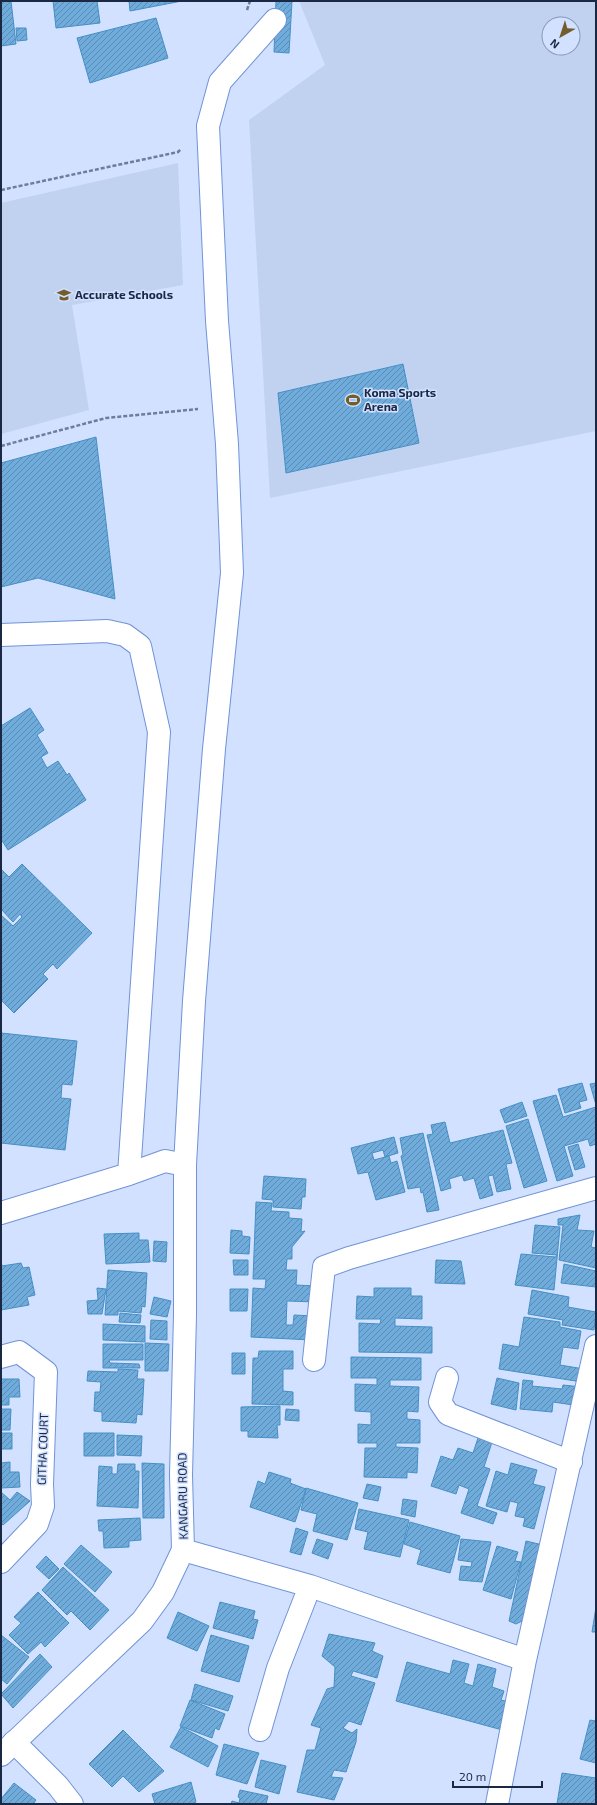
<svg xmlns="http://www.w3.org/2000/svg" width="597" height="1805" viewBox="0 0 597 1805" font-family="'Exo 2',sans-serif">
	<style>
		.built { fill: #c1d2f1; fill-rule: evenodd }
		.building { fill: url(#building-hatch); stroke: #468fc5 }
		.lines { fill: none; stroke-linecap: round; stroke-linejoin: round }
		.street-casing { stroke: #7093d7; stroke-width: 24 }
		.secondary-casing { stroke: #7093d7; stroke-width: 24 }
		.path { stroke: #6e7d9a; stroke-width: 2.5; stroke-dasharray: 4 2; stroke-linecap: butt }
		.street { stroke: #fff; stroke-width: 22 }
		.secondary { stroke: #fff; stroke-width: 22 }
		.labels { text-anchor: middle; stroke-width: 3; stroke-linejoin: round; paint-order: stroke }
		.poi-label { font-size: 12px; font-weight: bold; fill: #1a2844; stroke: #d2e1ff; text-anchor: start }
		.street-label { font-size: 12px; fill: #1a2844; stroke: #d2e1ff }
	</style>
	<defs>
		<pattern id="building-hatch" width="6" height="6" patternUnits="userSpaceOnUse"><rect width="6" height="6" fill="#6fabdb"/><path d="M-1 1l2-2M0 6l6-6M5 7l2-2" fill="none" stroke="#5a8bb3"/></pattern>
	</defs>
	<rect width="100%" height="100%" fill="#d2e1ff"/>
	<path class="built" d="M299,1H596V431L270,498L249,120L325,65ZM549,24H573V48H549Z
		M178,163L183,285L72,305L89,410L1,434V203Z"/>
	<path class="building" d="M1,1H11L16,44L1,46Z
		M53,1H97L100,23L56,28Z
		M129,1H182L130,11Z
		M276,1H292L289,53L274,52Z
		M156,18L168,58L90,83L77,38Z
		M16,28H26L27,40L17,41Z
		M403,364L419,443L286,473L278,393Z
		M96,437L115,599L38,578L1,587V463Z
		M30,708L44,730L37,735L48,753L41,757L47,768L58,761L67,775L69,773L86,800L8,850L1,839V726Z
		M22,864L92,933L57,969L53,964L43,974L48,979L14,1013L1,1000V915L13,926L22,917L20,914L13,922L1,909V871L2,870L9,877Z
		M1,1033L77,1041L72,1085L62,1084L61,1098L71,1099L65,1150L1,1143Z
		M582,1083L587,1100L579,1102L581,1108L565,1113L558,1089Z
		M596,1083V1105L590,1084Z
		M556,1095L563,1117L596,1107V1144L590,1146L588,1139L564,1146L573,1176L557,1181L533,1101Z
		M522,1102L527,1116L505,1123L500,1110Z
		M528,1119L547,1181L524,1188L506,1126Z
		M445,1122L450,1143L503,1130L512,1163L506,1164L511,1189L497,1192L493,1175L488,1176L493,1195L480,1199L474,1178L464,1181L462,1175L449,1179L451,1188L441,1191L427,1135L433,1134L431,1125Z
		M423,1133L439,1210L427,1212L423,1192L421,1193L420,1187L408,1189L401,1156L403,1155L400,1138Z
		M394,1137L398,1153L385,1157L383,1150L372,1153L374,1160L389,1156L391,1163L397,1161L405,1192L376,1200L368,1172L358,1174L351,1148Z
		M578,1144L585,1167L575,1170L568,1147Z
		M264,1176L306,1179L305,1197H302L301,1209L273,1207V1200L262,1199Z
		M256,1202L272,1203L271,1211L289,1212V1218L302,1219L301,1232L305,1231L292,1247V1259H287L286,1270H297L296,1285L317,1286L316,1302L287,1301L286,1325H293L294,1315L313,1316L312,1340L251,1337L253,1288L265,1289L266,1279H253Z
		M580,1215L577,1230L594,1231L591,1247L596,1248V1268L559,1260L563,1225H558V1219Z
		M535,1225L560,1227L554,1290L515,1285L521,1254L556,1257L557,1255L532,1253Z
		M231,1230L242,1231V1236L250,1237L249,1254L230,1253Z
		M139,1233V1240H148L150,1262L106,1264L104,1234Z
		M154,1241L167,1242L166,1262L153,1261Z
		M233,1260H248V1275H234Z
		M436,1260L461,1261L465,1284L435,1283Z
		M1,1261L2,1266L21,1263L23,1268L29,1267L35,1295L27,1297L29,1305L1,1310Z
		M564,1264L596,1271V1287L561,1283Z
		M108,1270L147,1273L145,1307L142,1306L141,1313L118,1311V1315H105Z
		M97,1288L106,1289L102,1314H88L87,1301L98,1300Z
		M374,1288H411V1296H422V1319L395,1318V1326L432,1327V1353L359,1352V1323L380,1324L381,1319H356L357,1296L374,1297Z
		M230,1289H248L247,1311H230Z
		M532,1290L569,1297L568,1307L596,1312L594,1330L562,1325L563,1320L528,1314Z
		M154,1297L171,1301L167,1317L150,1314Z
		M120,1313L141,1315L140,1323L119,1322Z
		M524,1317L560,1322V1327L581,1331L578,1349L563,1347L560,1365L584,1369L582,1382L499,1369L503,1344L519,1347Z
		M151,1320L167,1321V1340L150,1339Z
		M103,1324L145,1326V1342L103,1340Z
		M145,1343L169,1344L168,1371H145Z
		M103,1344H143V1360H109L110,1363L139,1364L140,1368H103Z
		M259,1351H293V1369H283V1391L293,1392V1405L252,1404L253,1358H258Z
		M232,1353H245V1374H232Z
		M351,1357L421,1358V1380H390V1386L419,1387L418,1412L407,1411V1419L420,1420V1443H396V1447L418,1448L417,1473L407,1472V1478L364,1477L365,1448H377V1443H358V1424L371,1425V1412L355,1411V1384L377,1385V1378H351Z
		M118,1369L138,1370L137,1379H144L142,1415L137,1414L136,1423L102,1421V1412L94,1411L95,1392H100L101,1382L87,1381L88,1371L118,1372Z
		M497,1378L519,1383L516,1410L491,1404Z
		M1,1379H19L20,1397H9V1405H1Z
		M523,1380L533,1381L532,1386L562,1389L563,1385L582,1387L580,1406L553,1402L552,1412L520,1409Z
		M280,1406V1425H277L278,1438L248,1437V1431H241V1407Z
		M1,1409H11L10,1430H1Z
		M286,1409L299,1410V1421L285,1420Z
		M1,1433H12V1449H1Z
		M84,1433H114V1456H84Z
		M117,1435L142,1436L141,1456L117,1455Z
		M479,1435L493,1439L484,1467L490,1469L477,1506L497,1513L493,1524L461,1513L469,1489L459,1485L456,1494L431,1486L441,1456L453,1460L458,1448L473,1453Z
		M10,1462V1472H19L20,1487L1,1488V1463Z
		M142,1463L164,1464V1518H143Z
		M511,1463L537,1470L533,1484L545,1487L534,1529L523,1526L525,1518L515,1516L518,1503L510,1501L507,1512L486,1506L496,1471L508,1475Z
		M118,1464H135V1471H139L138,1508L97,1506L99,1466L112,1467V1474H117Z
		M269,1472L291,1479L290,1483L306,1489L295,1522L250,1507L258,1481L265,1484Z
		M367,1484L381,1487L378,1501L363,1498Z
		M306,1488L358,1503L347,1540L313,1531L317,1514L301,1510Z
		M1,1492L10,1500L17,1492L30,1501L3,1525L1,1523Z
		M403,1499L417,1501L415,1517L401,1514Z
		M359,1509L409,1520L400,1557L364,1549L368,1532L355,1529Z
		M140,1518L141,1540L129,1541V1547L104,1548L103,1531H99L98,1520Z
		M410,1522L460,1536L450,1573L417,1564L421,1550L404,1544Z
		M296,1528L308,1532L301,1555L290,1552Z
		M317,1539L333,1544L328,1559L312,1553Z
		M461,1539L491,1542L482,1582L459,1580L461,1566L471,1567L472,1562L458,1560Z
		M526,1541L547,1546L534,1615L516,1624L509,1621Z
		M81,1545L112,1572L95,1592L64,1564Z
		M497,1546L518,1552L515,1561L521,1562L511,1599L483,1590Z
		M46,1556L59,1569L49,1579L36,1567Z
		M63,1567L109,1610L90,1630L71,1611L67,1615L42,1590Z
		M38,1592L69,1623L45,1647L41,1642L28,1654L9,1635L21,1623L14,1617Z
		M220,1602L255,1611L253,1619L258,1620L253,1639L213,1628Z
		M596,1607V1632H592Z
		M178,1612L209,1626L197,1651L167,1638Z
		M329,1634L375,1643L372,1651L383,1656L377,1678L353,1671L351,1676L375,1683L361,1725L349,1721L343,1728L352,1733L357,1729L356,1742L346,1772L334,1770L331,1777L343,1778L334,1800L297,1792L307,1750H315L321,1728L311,1725L327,1689L334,1687L335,1667L322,1656Z
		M1,1635L29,1657L7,1684L1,1679Z
		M211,1635L249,1646L239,1682L201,1671Z
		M40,1654L52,1667L13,1708L1,1694Z
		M453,1660L469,1664L464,1683L473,1686L478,1664L496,1669L492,1687L504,1691L501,1700L514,1703L506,1731L396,1701L407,1662L450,1674Z
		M195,1684L233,1696L228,1711L191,1700Z
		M190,1700L225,1714L219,1730L215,1728L212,1738L180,1726Z
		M596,1717V1763L580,1759L590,1720L595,1721Z
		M181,1727L218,1746L208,1767L170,1747Z
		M123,1730L164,1771L139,1792L123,1776L112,1787L89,1764Z
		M224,1744L259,1753L247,1784L216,1775Z
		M261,1760L286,1766L279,1794L255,1787Z
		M562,1773L596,1778L595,1786H596V1804H557Z
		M191,1782L196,1802L191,1804H155L152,1794Z
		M14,1783L36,1800L33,1804H1V1799Z
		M240,1790L268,1796L266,1804H231L232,1801L239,1803L240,1798L238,1797Z"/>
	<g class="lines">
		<defs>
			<path id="street" d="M1,635L107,631L125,635L140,646L159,732L129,1174
				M1,1213L129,1174L165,1161L185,1165L194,1001L214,749L232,573L227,444L217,321L208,126L220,82L275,20
				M1,1357L19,1352L46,1372L42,1484L43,1506L37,1524L1,1562
				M314,1360L324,1267L349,1258L596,1188
				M447,1378L440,1402L448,1414L571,1462
				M183,1550L310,1586L525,1660
				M260,1730L278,1668L310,1586
				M14,1742L58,1786L72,1804
				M497,1804L525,1660L596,1346"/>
			<path id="secondary" d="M1,1755L142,1621L163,1592L183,1550L181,1475L185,1315V1165"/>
		</defs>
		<use href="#street" class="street-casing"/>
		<use href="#secondary" class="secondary-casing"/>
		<path class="path" d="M247,10L250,1
			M1,190L178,152L181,149
			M1,446L106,418L198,409"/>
		<use href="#street" class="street"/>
		<use href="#secondary" class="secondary"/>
	</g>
	<defs>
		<symbol id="school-bare" viewBox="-9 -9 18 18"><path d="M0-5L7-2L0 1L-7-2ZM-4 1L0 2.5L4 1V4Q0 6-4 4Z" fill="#745d2d" stroke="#d2e1ff" stroke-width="2.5" paint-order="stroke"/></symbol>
		<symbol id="stadium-bare" viewBox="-9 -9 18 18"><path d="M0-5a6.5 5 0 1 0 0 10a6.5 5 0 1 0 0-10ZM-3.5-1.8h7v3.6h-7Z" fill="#745d2d" stroke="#d2e1ff" stroke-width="2.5" paint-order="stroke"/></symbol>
	</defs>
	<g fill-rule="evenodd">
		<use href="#school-bare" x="54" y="285" width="20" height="20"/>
		<use href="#stadium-bare" x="343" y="390" width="20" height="20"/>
	</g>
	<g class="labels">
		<g class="poi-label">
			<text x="75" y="299">Accurate Schools</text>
			<text x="364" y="397">Koma Sports<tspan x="364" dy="14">Arena</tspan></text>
		</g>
		<g class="street-label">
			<text transform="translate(43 1449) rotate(-88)" y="4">GITHA COURT</text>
			<text transform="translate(183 1496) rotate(-91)" y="4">KANGARU ROAD</text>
		</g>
	</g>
	<rect width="597" height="1805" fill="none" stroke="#1a2844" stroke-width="4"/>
	<g transform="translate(561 36) rotate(219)"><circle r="19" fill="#d2e1ff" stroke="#8897b4"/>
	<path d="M0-3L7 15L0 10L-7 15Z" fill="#745d2d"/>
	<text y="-6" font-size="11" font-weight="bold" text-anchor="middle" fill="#1a2844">N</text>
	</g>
	<path d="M453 1781v6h89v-6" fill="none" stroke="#1a2844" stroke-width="2"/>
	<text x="459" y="1781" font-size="12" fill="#1a2844" stroke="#d2e1ff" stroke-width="3" paint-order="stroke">20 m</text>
</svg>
